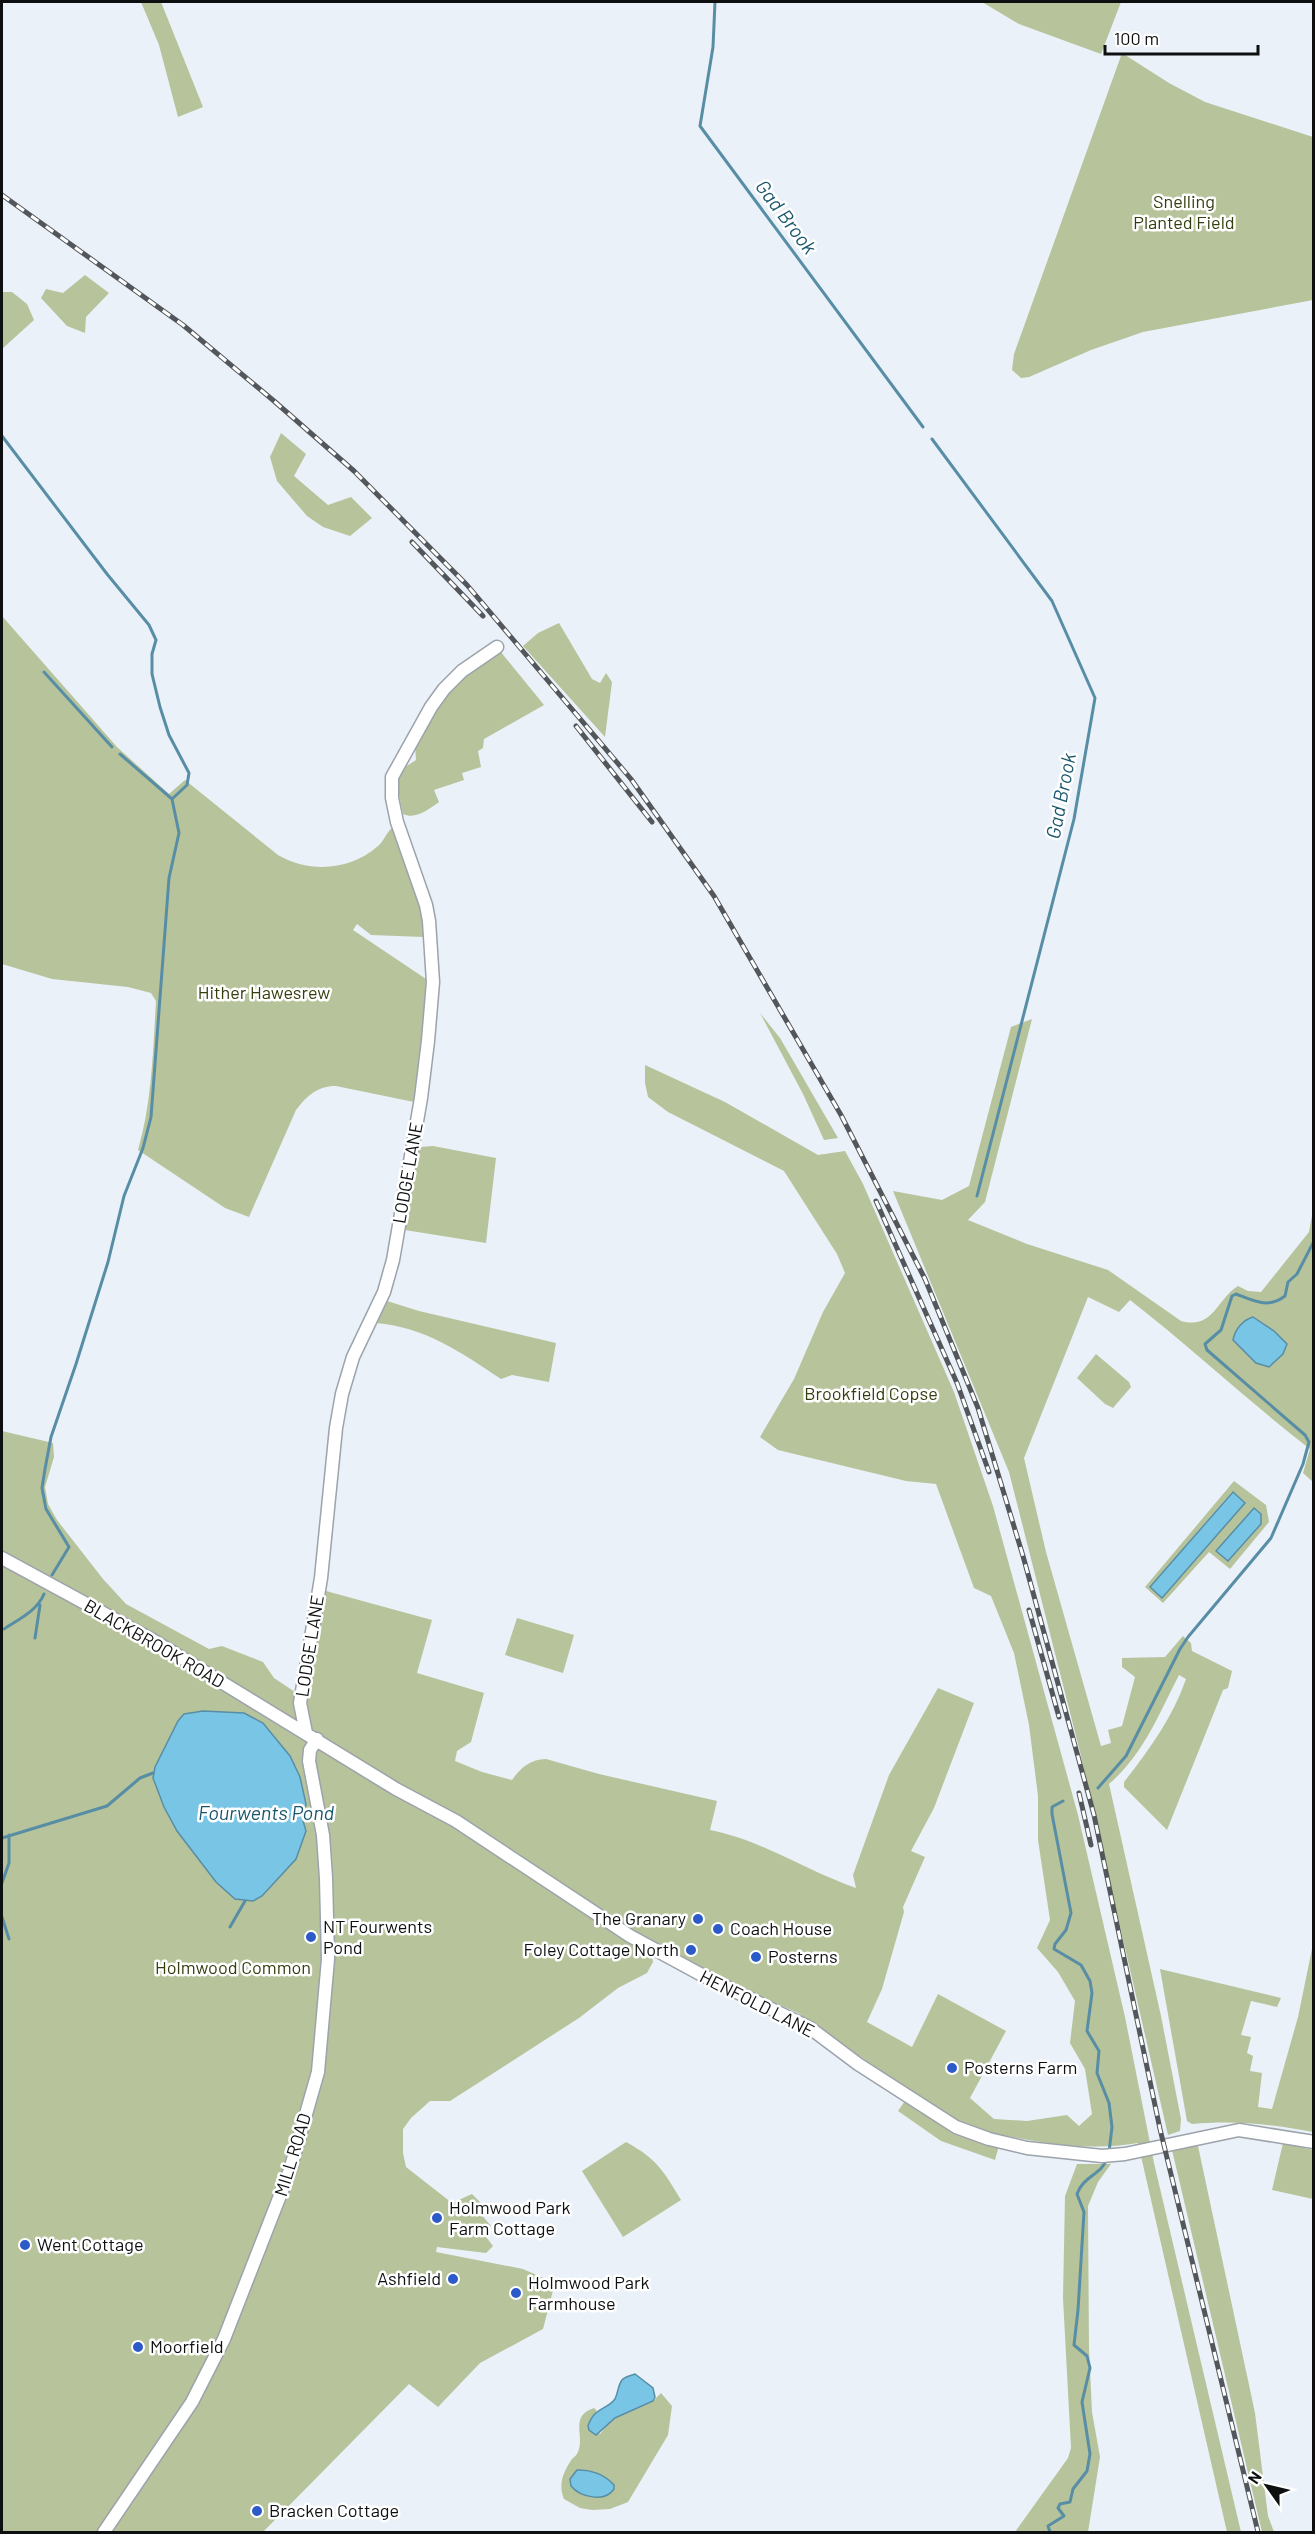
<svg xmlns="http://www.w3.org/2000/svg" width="1315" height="2534" viewBox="0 0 1315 2534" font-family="Barlow,sans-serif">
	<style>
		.green { fill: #b7c39b; fill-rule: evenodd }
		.water { fill: #78c5e5; stroke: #588ea5; stroke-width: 1.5 }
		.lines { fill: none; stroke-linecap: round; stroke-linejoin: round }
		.stream { stroke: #588ea5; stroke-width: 3 }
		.minor-casing { stroke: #9ca3aa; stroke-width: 15 }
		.minor { stroke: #fff; stroke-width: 12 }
		.rail-casing { stroke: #53575b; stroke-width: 5 }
		.rail { stroke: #fff; stroke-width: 3; stroke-dasharray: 9; stroke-linecap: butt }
		.poi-dot { fill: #2d5ac9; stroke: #fff; stroke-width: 2 }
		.labels { text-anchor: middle; stroke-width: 5; stroke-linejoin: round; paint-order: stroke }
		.park-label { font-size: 18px; fill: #343e0d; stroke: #fff }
		.street-label { font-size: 18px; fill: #0d0f11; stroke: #fff }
		.poi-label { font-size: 18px; fill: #0d0f11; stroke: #fff; text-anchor: start }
		.water-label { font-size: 20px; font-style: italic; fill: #18566c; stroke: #fff }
	</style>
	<rect width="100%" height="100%" fill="#eaf1f9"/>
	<path class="green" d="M141,2H161L203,107L178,117L159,45Z
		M982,2H1121L1101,54L1019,24Z
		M1122,53L1169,83L1205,102L1313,137V300L1143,332L1091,350L1029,377L1021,378L1012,370L1014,354Z
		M85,275L109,293L86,317L85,333L67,326L41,298L46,289L63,293Z
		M2,292H12L27,304L34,320L2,349Z
		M281,433L306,454L294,476L328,505L351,497L372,518L350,536L323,527L307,516L277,481L270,457Z
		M2,616L117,747L169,794L185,780L278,855C309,873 350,871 378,846C384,841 386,833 392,828L398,836L421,910L424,937L371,935L357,924L353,930L426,979L420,1074L414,1102L336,1086C317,1086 307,1096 296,1110L249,1217L225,1208L138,1150C152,1102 153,1051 156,1001L151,993L128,987L52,979L2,964Z
		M559,623L592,679L600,683L606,673L612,682L605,737L523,646L538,633Z
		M500,651L544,705L484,739L483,748L478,751L481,767L462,773L464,780L434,790L439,802C429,809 416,820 403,814L396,780L399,778L396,773L416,760L415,745L445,696L469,670Z
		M760,1013L780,1038L838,1138L824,1140L803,1094Z
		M1032,1019L985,1202L968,1220L1027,1244L1108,1270L1181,1321C1213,1330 1217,1299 1238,1286L1248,1291L1261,1292L1309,1232L1313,1210V1482L1303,1473L1310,1449C1249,1402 1192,1348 1130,1300L1119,1312L1088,1297L1024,1458L1046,1552L1101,1746L1111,1743L1108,1730L1122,1726L1135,1677L1122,1667V1658L1165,1657L1183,1636L1191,1643L1192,1651L1232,1671L1228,1688L1223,1690L1167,1830L1124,1787V1782C1149,1750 1173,1717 1186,1679L1179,1675C1159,1714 1143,1755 1109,1784L1161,2016L1181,2119L1180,2131L1168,2135L1080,1752L1009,1472L893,1191L942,1200L969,1186L1011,1027Z
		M645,1065L725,1102L818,1155L845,1151L863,1184L954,1392L993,1506L1078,1815L1125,2017L1154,2163L1241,2532H1227L1138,2143C1092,2151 1048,2144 1002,2135L995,2160L941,2141L898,2111L911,2092L798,2013L699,1968L631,1943L652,1956L653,1962L647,1973L618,1988L579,2018L450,2101H430L411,2118L403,2129V2153L406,2167L452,2203L472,2194L487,2209L481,2214L491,2226L483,2233L493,2246L486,2253L437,2247L436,2252L523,2269L555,2283L543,2329L480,2363L438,2407L409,2384L263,2532H2V1431L53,1443L54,1457L45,1487L48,1504L57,1520L103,1579L126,1604L209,1649L222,1646L263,1662L274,1678L307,1700L326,1591L432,1620L417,1673L484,1693L471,1742L457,1751L455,1761L482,1772L512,1780C520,1768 531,1759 546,1759L599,1774L717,1801L710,1830C762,1840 806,1871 856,1888L853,1875L889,1775L938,1688L974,1703L934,1808L911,1851L925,1857L903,1907L904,1912L882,1989L867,2022L912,2047L938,1994L1006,2031L970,2098L994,2119L1027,2121L1067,2115L1079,2126L1092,2114L1085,2069L1070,2043L1075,2001L1058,1972L1037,1948L1050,1920L1038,1840V1796L1029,1725L1014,1653L991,1596L974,1588L936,1484L906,1481L778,1450L760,1437L794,1379L823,1312L845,1273L837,1254L784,1171L668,1112L648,1097L645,1083ZM321,1736L371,1766L364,1776Z
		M433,1146L496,1158L486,1243L405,1230L420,1147Z
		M387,1301L419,1311L556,1343L549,1382L512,1375L501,1379C462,1353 425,1327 376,1323Z
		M1096,1354L1129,1382L1131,1387L1113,1408L1105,1404L1077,1378Z
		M1234,1481L1266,1505L1269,1522L1230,1569L1209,1552L1163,1603L1145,1587ZM1232,1492L1245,1503L1162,1598L1150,1587Z
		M517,1618L574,1635L563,1673L505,1655Z
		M1313,1944V2132C1272,2124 1234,2120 1192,2124L1187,2121L1160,1969L1281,1998L1277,2007L1251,2001L1241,2035L1251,2037L1247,2053L1253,2056L1250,2071L1262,2073L1258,2107L1272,2109L1298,2017Z
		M626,2142C657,2159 663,2170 681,2200L623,2237L582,2171Z
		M1283,2143L1313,2150V2199L1272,2190Z
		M1198,2146L1255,2413L1268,2516L1274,2532H1262L1172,2150Z
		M1077,2164H1111L1098,2182L1088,2206L1089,2349L1092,2412L1100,2457L1088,2532H1015L1068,2458L1071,2448L1063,2298L1065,2196Z
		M661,2393L672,2406L668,2435L628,2502L610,2509L592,2510L580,2508L564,2499C558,2485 563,2472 572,2459C574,2457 577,2455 578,2452C585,2436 569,2416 594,2408L597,2411L590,2420L600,2434L610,2421L653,2401Z"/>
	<path class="water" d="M1253,1317L1274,1331L1287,1344L1283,1354L1269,1367L1256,1363L1233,1340C1235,1329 1243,1320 1253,1317Z
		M1233,1492L1245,1503L1162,1598L1150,1587Z
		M1254,1508L1261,1514V1524L1228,1561L1216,1551Z
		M203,1711L244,1713L263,1723L290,1756L300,1777L306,1804L303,1821L306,1831L296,1859L262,1896L253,1901L235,1899L216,1882L177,1831L164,1807L153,1778L155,1767L178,1721L184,1714Z
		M635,2374L653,2388L655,2397L653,2401L615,2418L596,2435L589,2430L588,2426C594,2407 607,2410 615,2399C618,2393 618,2385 622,2380C625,2376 630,2376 635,2374Z
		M577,2470C591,2469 605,2475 614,2485V2489C605,2503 580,2497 571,2486L570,2479Z"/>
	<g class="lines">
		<path class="stream" d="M715,2L713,47L700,126L923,427
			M2,436L107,574L149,625L156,640L152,654V674L160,707L169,735L189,773L187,785L172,799L179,833L169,878L151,1117L143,1148L124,1196L108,1262L76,1364L51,1437L45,1469L42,1488L46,1509L69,1547L52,1575
			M932,439L1052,601L1095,698L1074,819L977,1196
			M44,672L112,747
			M120,754L172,799
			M4,1629C19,1619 37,1611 44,1594
			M35,1638L40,1605
			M1098,1788L1126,1756L1180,1649L1188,1637L1271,1538L1303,1464L1309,1442L1305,1435L1207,1350L1205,1344L1221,1330L1232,1296L1236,1294C1254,1301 1268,1309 1285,1296L1288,1282L1297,1274L1314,1241
			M1063,1801L1052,1807V1814L1071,1913L1066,1930L1055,1944L1054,1949L1081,1965L1090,1981L1092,1993L1087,2031L1099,2051L1097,2073L1109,2103L1112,2127L1109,2152
			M2,1838L107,1806L140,1778L153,1773
			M2,1883L9,1863V1835
			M2,1917L9,1939
			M230,1927L245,1901
			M1050,2532L1048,2526L1064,2516L1058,2508L1060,2504L1070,2502L1073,2489L1087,2471L1090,2454L1082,2402L1090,2368L1087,2356L1074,2345L1078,2310L1084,2212L1077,2194C1083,2176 1102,2175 1107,2158"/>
		<defs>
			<path id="minor" d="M2,1558L151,1639L396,1789L456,1821L630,1936L700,1974L810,2028L858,2064L956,2127L989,2139L1027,2148L1102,2156L1125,2154L1239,2130L1314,2142
				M306,1733L300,1703L321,1578L336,1428L342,1394L353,1357L384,1292L393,1260L421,1098L428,1041L433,982L429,921L426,905L397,822L392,798V777L431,707L444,689L462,671L497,647
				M104,2532L192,2402L224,2339L290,2170L318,2072L328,1959L326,1878L323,1835L309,1761L310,1750L317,1739"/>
		</defs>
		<use href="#minor" class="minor-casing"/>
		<use href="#minor" class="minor"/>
		<defs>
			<path id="rail" d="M2,195L183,325L274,401L354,471L467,585L631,779L714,896L841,1115L925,1279L978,1408L1023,1556L1094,1815L1160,2129L1258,2532
				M412,542L483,616
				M576,726L652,822
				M876,1201L957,1383L989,1472
				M1029,1610L1059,1717
				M1079,1793L1091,1845"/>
		</defs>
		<use href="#rail" class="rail-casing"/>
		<use href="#rail" class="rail"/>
	</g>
	<g class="poi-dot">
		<circle cx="698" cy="1919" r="6"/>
		<circle cx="718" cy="1929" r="6"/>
		<circle cx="311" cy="1937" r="6"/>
		<circle cx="691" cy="1950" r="6"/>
		<circle cx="756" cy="1957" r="6"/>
		<circle cx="952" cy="2068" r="6"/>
		<circle cx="437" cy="2218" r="6"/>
		<circle cx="25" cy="2245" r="6"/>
		<circle cx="453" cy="2279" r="6"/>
		<circle cx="516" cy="2293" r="6"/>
		<circle cx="138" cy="2347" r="6"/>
		<circle cx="257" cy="2511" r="6"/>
	</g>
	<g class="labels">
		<g class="park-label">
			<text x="1184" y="208">Snelling<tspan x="1184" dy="21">Planted Field</tspan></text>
			<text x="264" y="999">Hither Hawesrew</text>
			<text x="871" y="1400">Brookfield Copse</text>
			<text x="233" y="1974">Holmwood Common</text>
		</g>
		<g class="street-label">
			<text transform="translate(408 1173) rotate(-80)" y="6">LODGE LANE</text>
			<text transform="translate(154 1644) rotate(30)" y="6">BLACKBROOK ROAD</text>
			<text transform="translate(310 1646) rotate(-81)" y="6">LODGE LANE</text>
			<text transform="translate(757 2004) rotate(27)" y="6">HENFOLD LANE</text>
			<text transform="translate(293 2155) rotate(-73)" y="6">MILL ROAD</text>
		</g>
		<g class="poi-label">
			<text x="686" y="1925" text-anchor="end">The Granary</text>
			<text x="323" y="1933">NT Fourwents<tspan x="323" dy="21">Pond</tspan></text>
			<text x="730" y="1935">Coach House</text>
			<text x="679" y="1956" text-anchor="end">Foley Cottage North</text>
			<text x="768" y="1963">Posterns</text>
			<text x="964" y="2074">Posterns Farm</text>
			<text x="449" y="2214">Holmwood Park<tspan x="449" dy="21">Farm Cottage</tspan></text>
			<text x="37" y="2251">Went Cottage</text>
			<text x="441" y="2285" text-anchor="end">Ashfield</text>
			<text x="528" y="2289">Holmwood Park<tspan x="528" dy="21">Farmhouse</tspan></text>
			<text x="150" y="2353">Moorfield</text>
			<text x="269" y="2517">Bracken Cottage</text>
		</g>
		<g class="water-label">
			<text transform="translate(786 217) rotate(53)" y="7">Gad Brook</text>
			<text transform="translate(1061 796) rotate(-79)" y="7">Gad Brook</text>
			<text x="266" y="1820">Fourwents Pond</text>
		</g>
	</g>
	<rect width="1315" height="2534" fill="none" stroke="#0d0f11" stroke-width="6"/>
	<g transform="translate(1267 2486) rotate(304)" stroke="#ffffff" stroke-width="4.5" paint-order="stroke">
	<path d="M0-4.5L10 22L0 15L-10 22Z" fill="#0d0f11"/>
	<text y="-9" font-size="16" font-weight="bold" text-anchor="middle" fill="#0d0f11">N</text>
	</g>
	<path d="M1105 45v9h153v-9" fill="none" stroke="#0d0f11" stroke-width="3"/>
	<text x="1114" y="45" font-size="18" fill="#0d0f11" stroke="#ffffff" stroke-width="4.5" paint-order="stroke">100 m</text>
</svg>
